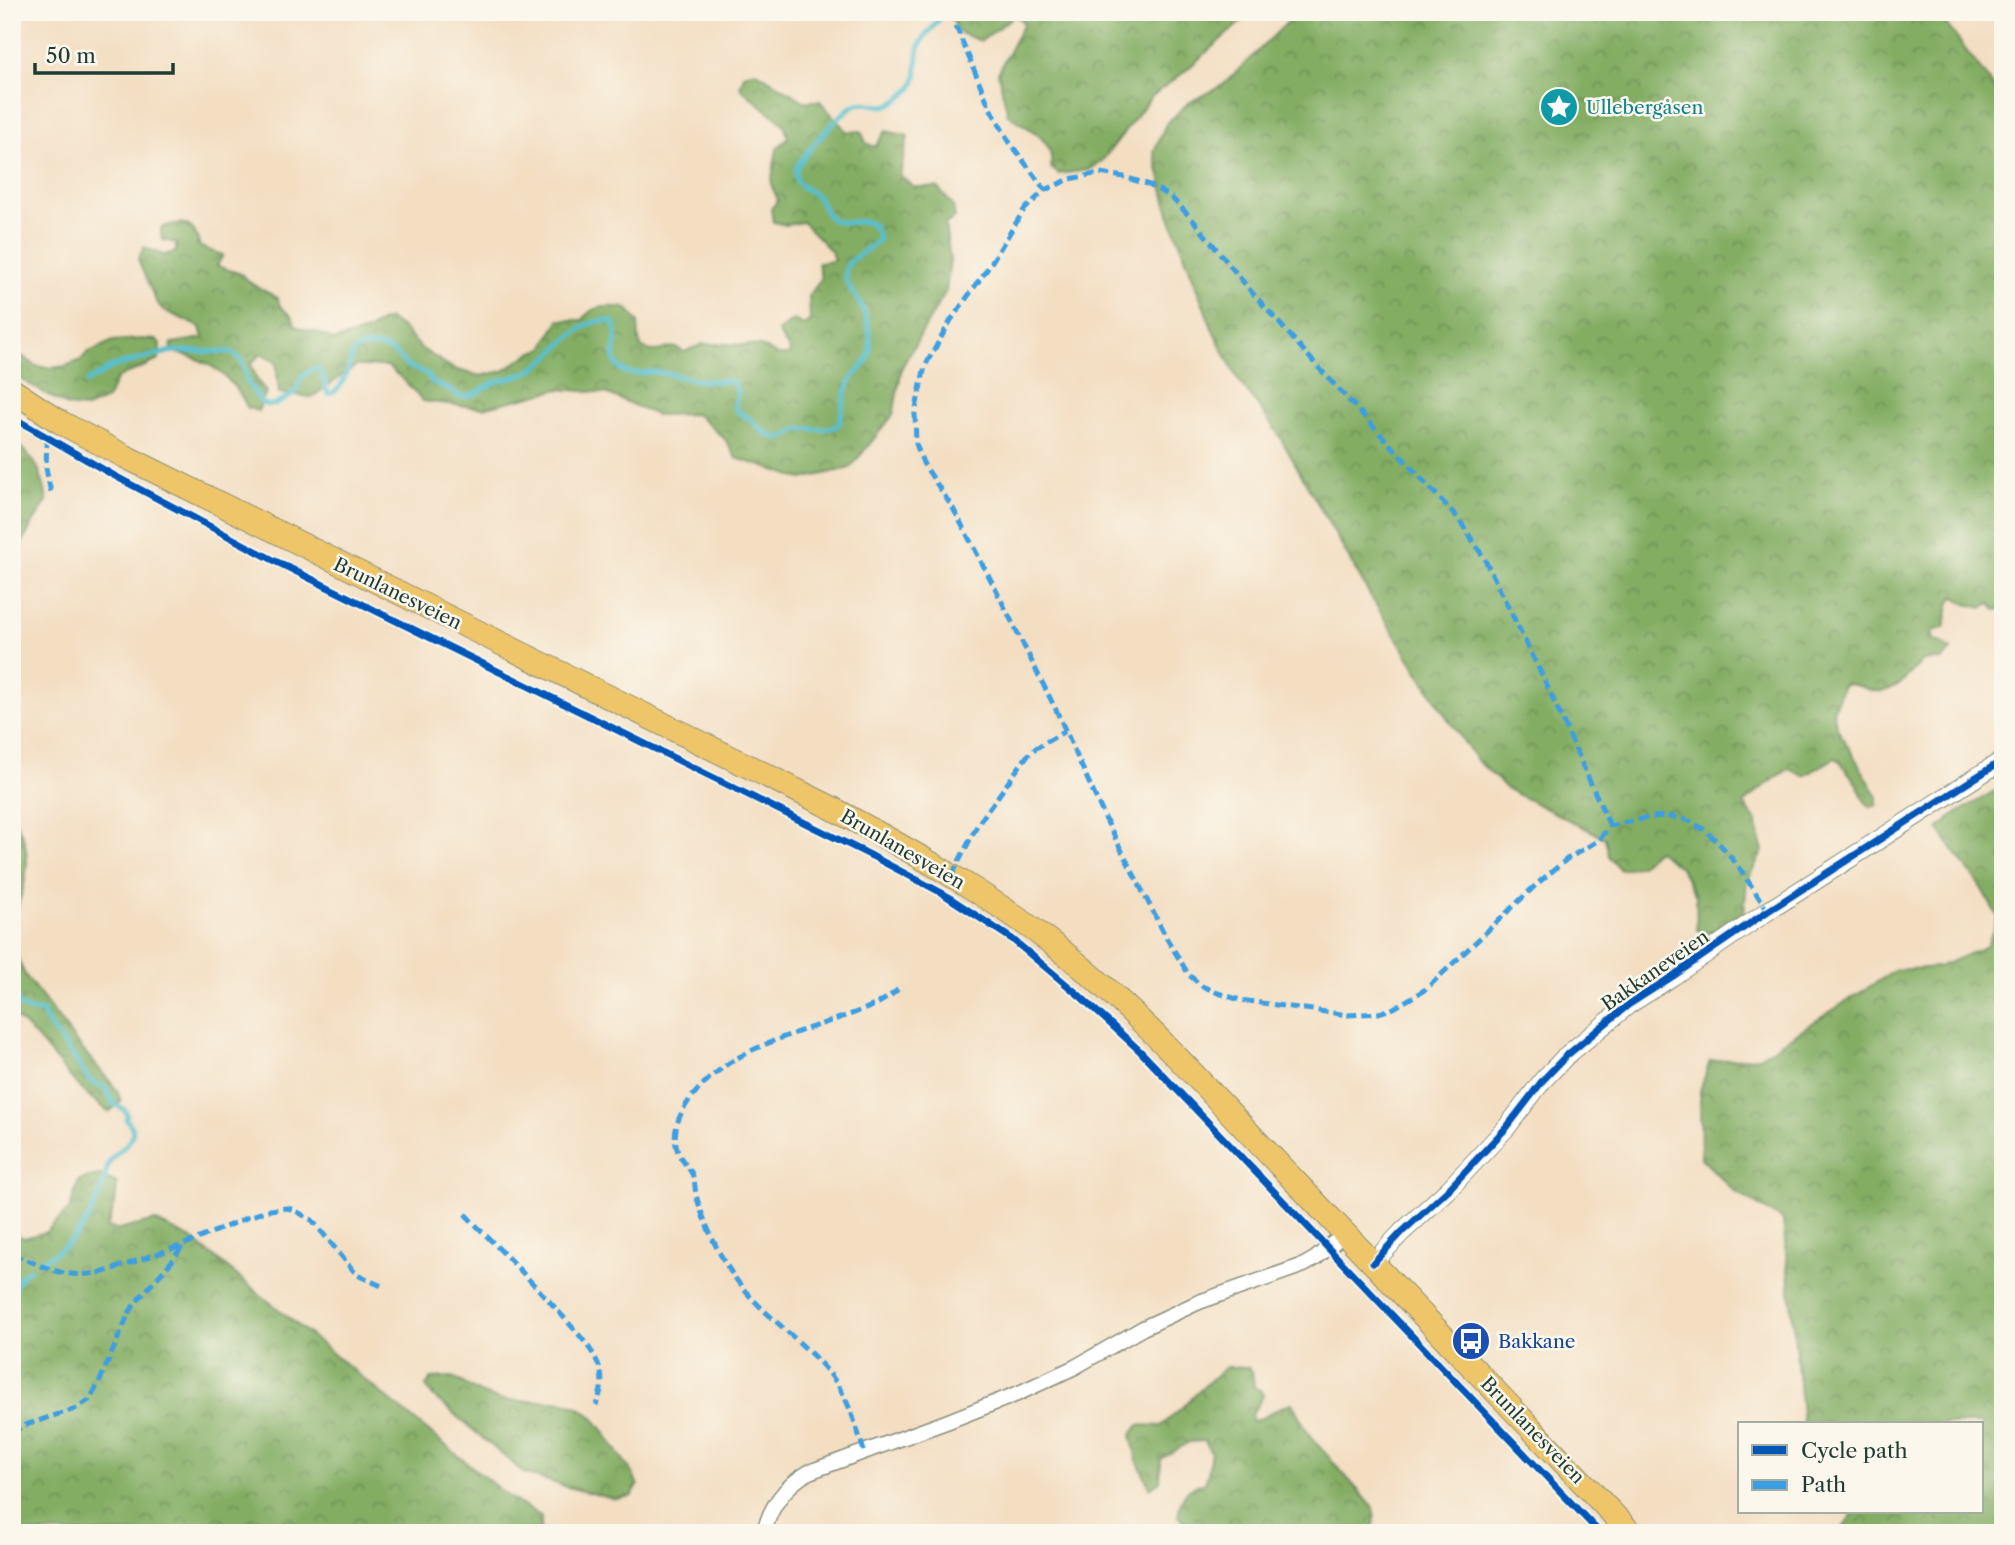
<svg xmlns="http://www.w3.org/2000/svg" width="2015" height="1545" viewBox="0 0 2015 1545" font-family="'Libre Caslon Text',serif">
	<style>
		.forest { fill: url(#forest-crowns); stroke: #51754c; stroke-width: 2 }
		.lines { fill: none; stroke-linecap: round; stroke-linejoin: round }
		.stream { stroke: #54bfce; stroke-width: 5 }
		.minor-casing { stroke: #898e7b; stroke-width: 17 }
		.tertiary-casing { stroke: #898e7b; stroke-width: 20 }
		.primary-casing { stroke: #898e7b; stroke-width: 25 }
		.minor { stroke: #fff; stroke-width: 14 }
		.tertiary { stroke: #fff; stroke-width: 18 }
		.primary { stroke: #eec569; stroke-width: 23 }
		.quiet { stroke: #3c9ee2; stroke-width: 5; stroke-dasharray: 10 5; stroke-linecap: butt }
		.cycleway-casing { stroke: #fbf7ec; stroke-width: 11 }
		.cycleway { stroke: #0057b8; stroke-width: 7 }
		.labels { text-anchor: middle; stroke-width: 5; stroke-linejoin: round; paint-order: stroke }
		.culture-label { font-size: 19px; fill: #0d838f; stroke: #fbf7ec; text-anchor: start }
		.street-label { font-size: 19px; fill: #1f3d34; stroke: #fbf7ec }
		.transit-label { font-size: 19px; fill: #164399; stroke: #fbf7ec; text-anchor: start }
	</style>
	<defs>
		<pattern id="forest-crowns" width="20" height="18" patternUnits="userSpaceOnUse" patternTransform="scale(1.75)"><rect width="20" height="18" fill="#83ad64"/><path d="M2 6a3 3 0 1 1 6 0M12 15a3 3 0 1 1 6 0" fill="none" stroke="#6b8e53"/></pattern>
	</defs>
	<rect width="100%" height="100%" fill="#fbf7ec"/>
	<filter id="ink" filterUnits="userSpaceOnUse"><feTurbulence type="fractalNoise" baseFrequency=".0143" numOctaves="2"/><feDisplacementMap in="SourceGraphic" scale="14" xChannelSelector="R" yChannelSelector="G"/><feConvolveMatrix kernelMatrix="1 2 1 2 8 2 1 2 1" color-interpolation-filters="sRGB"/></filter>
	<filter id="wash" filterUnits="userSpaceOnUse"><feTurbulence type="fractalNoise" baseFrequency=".00686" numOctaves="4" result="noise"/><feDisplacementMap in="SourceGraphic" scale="28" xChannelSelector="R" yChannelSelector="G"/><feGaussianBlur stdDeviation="1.57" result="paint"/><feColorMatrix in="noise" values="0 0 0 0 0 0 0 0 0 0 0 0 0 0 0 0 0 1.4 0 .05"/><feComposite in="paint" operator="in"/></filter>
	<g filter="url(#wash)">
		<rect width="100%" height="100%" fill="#f3dec2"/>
		<path class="forest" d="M949,12H1252L1183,73L1152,96L1102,161L1088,170L1059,174L1051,168C1055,138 1030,130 1008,115L998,73L1024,23L1015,15L981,41L958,32Z
			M1298,12H1937L2003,99V610H1996L1990,603L1982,608L1966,604L1954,596L1950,602L1944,628L1932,631V639L1944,644L1951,650L1943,660H1923C1912,672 1894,694 1877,691C1864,690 1856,682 1843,685L1833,712L1837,728L1877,795V805L1870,807L1864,800L1857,784L1839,760L1835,758L1804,776L1790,769C1784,771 1747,798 1744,804L1756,821L1763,851L1747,881L1744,912L1708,934L1697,930L1696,896L1681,868L1657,850L1641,865L1620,870L1609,856L1605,838L1507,789L1476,759L1444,713L1371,597L1277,432L1237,378L1212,328L1169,214L1154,151L1166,124L1188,103L1223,85Z
			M755,71L804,101H820L847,132L861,131L866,143L875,147L886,131L908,136L900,175L913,187H937L953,206L955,218L945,224L950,260L946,291L902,367L893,415L850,468L802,479L736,458L725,439L696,414L656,415L606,393L559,389L483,408L423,401L405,381L387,366H356L312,397L279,393L276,361L261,354L251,364L257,380L266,392L258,411L248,408C231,375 208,358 171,352L172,343L203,338L200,327L163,310L156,301L138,260L144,247L163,255L176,252V243L162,240L161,228C184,219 194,222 200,247L223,255L217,266L241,274L252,284L278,298C278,309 286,310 292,317C294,320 294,323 296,326C309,333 321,330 333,341L369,330L380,322L389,319L402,328L422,349L454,369L480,376L503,371L529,354L543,348L559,320H583C591,304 612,306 627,308L638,322L639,341L642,348C646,349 650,351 655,351C668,351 669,342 684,352L703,344H727L760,346L778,355H789L790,350L778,332L793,320L804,325L810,320L809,296L821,279L818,263L834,261L831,251L803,222L786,225L773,222L771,209L778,200L771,184L777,149L788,138L784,124L740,88L744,75Z
			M142,339L156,340L160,343L159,360L117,378L107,399L86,408L67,406L12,374V349L36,366L50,368L66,366L81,360L87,353L113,341Z
			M12,440C37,459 42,471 47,501L30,528L12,564Z
			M2003,786V1533H1839L1855,1512H1982V1424H1803L1783,1220L1734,1191L1701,1158L1700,1091L1710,1061L1759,1057L1896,970L1939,967L1987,946L1998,917L1980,886L1938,829L1954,815Z
			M12,818C36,847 27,887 12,919Z
			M12,947L25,975L77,1043L117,1090L121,1102L109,1112C96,1102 83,1092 72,1079C52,1057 36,1033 12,1015Z
			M100,1175L117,1183L115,1205L107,1227L118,1230L155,1221L192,1239L510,1498L541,1516V1533H12V1234L24,1238L46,1232L70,1208L79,1180Z
			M1226,1367H1248L1252,1371L1254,1387L1261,1391L1263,1396L1251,1415L1252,1421C1267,1419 1277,1406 1292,1403L1310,1436L1372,1506C1376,1517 1376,1522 1371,1533H1200L1178,1516C1180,1499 1186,1484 1204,1484C1211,1473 1208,1464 1211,1453L1205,1441L1189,1442L1161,1459L1160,1481L1150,1488L1137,1460L1131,1435L1139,1425L1161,1426C1184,1408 1203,1385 1226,1367Z
			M452,1377C463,1382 474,1391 485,1395C507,1404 533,1400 555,1401C590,1403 602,1429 619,1454C628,1466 633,1472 638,1486L632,1496L615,1499L567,1487L524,1473L433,1396L426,1386L432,1378Z"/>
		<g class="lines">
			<path class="stream" d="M87,382L114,366L172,351L231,352L242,361L248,383L262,403L267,405H275L295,393L302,377L309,371L317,368L322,373L328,394C345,392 348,365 354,351C365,343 386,346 396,354C400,357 403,363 408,366C414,370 422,369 428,375C431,379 430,380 434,383C443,389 451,387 458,396C473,399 481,389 493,383C505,378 519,377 530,371C555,357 581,313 613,322C623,337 606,356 620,368C628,377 641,372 652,372C670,372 688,380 706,381C716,382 724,379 734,383C742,396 733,400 736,409C738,414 745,415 749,418C760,427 770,443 787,436C792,433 795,429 801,429C813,428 829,432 839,424C842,411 844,394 850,382C857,368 868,367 870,350C871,338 868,323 864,312C859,296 836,280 849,263C856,255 870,249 879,239C871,209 855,228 836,221C825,217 823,204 817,196C810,189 801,190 797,180C795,175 796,169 798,165C806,152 841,113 853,106C864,100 873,106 884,106C892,105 897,100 903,96C904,95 910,90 911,89C921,75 914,58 921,43C927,31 938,26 942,12
				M12,994L16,997L19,1005L28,1010L43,1012L49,1025L79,1064L86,1076L92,1082L106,1088L113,1104L124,1109L127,1114L126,1119C128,1122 131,1125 132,1128C137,1142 113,1153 109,1163C105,1172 105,1181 101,1190C89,1223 75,1244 43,1260
				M12,1293L20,1277L30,1269"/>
		</g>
	</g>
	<g filter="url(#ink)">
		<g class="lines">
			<defs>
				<path id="minor" d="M764,1533C770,1506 785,1486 809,1472L946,1422L1017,1394L1075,1367L1143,1328L1199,1302L1304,1265L1316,1258L1345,1233"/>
				<path id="tertiary" d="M1373,1263L1402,1232L1448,1190L1507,1127L1543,1080L1566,1056L1628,1005L1673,976L1768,911L2003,760"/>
				<path id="primary" d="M12,390L60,422L126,457L830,807C906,848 980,889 1049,941C1137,1008 1211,1094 1287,1173C1402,1293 1516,1413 1631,1533"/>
			</defs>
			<use href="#minor" class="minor-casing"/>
			<use href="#tertiary" class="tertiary-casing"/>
			<use href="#primary" class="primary-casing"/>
			<use href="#minor" class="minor"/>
			<use href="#tertiary" class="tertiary"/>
			<use href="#primary" class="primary"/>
			<path class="quiet" d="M950,12L990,108L1010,143L1045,190
				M47,437L46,468L51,493
				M1610,826L1543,677L1484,558L1458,518L1319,368L1249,289L1193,220L1170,196L1147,184L1124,177L1100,173L1070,179L1045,190L1024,210L988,268L951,320L925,366L915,413L916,444L923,463L954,510L994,586L1057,712L1105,818L1167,939L1189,975L1202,986L1218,993L1240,1000L1348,1015L1379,1013L1394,1008L1426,989L1538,883L1567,859L1599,840L1610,826C1630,822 1654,814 1674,817C1716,822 1746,880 1768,911
				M952,875L978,824L1027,756L1036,748L1065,731
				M465,1214C499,1249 534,1283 566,1320C579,1335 594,1350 600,1369C604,1382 601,1393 596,1405
				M12,1255C50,1267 62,1280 104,1272L183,1245L251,1216L270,1210L287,1208L294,1210L312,1220L357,1275L384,1287
				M12,1433L25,1425L75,1409L89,1400L98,1385L129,1313L136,1302L172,1261L183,1245
				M864,1451C856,1426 849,1400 833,1378C808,1346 774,1323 747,1293C723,1266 706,1229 696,1195C695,1189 695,1184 694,1179C692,1169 681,1162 678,1152C666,1120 696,1088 721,1069C748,1047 803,1030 837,1019C865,1009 880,1006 902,986"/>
			<defs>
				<path id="cycleway" d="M12,417L113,475L277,562L872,856L942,893L1012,939L1080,996L1140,1051L1600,1533
					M1373,1263L1402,1232L1448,1190L1507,1127L1543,1080L1566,1056L1628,1005L1673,976L1768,911L2003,760"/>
			</defs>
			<use href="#cycleway" class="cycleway-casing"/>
			<use href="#cycleway" class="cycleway"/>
		</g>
	</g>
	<defs>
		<symbol id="sight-disc" viewBox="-11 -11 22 22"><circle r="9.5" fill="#0f9aa8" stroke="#fbf7ec"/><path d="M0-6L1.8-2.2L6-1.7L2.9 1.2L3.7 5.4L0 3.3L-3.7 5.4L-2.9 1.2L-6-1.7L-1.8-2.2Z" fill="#fff"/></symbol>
		<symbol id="bus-disc" viewBox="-11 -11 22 22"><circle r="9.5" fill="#1a4fb4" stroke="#fbf7ec"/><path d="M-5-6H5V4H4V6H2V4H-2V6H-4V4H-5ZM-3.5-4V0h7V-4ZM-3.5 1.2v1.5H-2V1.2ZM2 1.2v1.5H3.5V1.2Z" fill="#fff"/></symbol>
	</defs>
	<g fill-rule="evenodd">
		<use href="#sight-disc" x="1537" y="85" width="44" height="44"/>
		<use href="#bus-disc" x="1449" y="1319" width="44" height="44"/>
	</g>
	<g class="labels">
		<g class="culture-label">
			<text x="1586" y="114">Ullebergåsen</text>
		</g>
		<g class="street-label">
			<text transform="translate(398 593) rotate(26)" y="7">Brunlanesveien</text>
			<text transform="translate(903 849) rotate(30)" y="7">Brunlanesveien</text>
			<text transform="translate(1655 970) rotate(-35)" y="7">Bakkaneveien</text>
			<text transform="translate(1533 1430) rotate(46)" y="7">Brunlanesveien</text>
		</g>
		<g class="transit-label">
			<text x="1498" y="1348">Bakkane</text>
		</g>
	</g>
	<rect width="2015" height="1545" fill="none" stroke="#fbf7ec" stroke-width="42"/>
	<rect x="1738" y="1422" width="245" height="91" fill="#fbf7ec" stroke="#a3ada2" stroke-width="2"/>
	<rect x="1752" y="1445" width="35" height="10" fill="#0057b8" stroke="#a3ada2" stroke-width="2"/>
	<text x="1801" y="1458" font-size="21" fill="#1f3d34">Cycle path</text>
	<rect x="1752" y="1480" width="35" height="10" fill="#3c9ee2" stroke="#a3ada2" stroke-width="2"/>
	<text x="1801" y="1492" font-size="21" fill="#1f3d34">Path</text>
	<path d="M35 63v10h138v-10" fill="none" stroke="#1f3d34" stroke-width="3.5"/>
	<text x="46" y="63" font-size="21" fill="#1f3d34" stroke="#fbf7ec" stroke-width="5" paint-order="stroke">50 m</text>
</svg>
